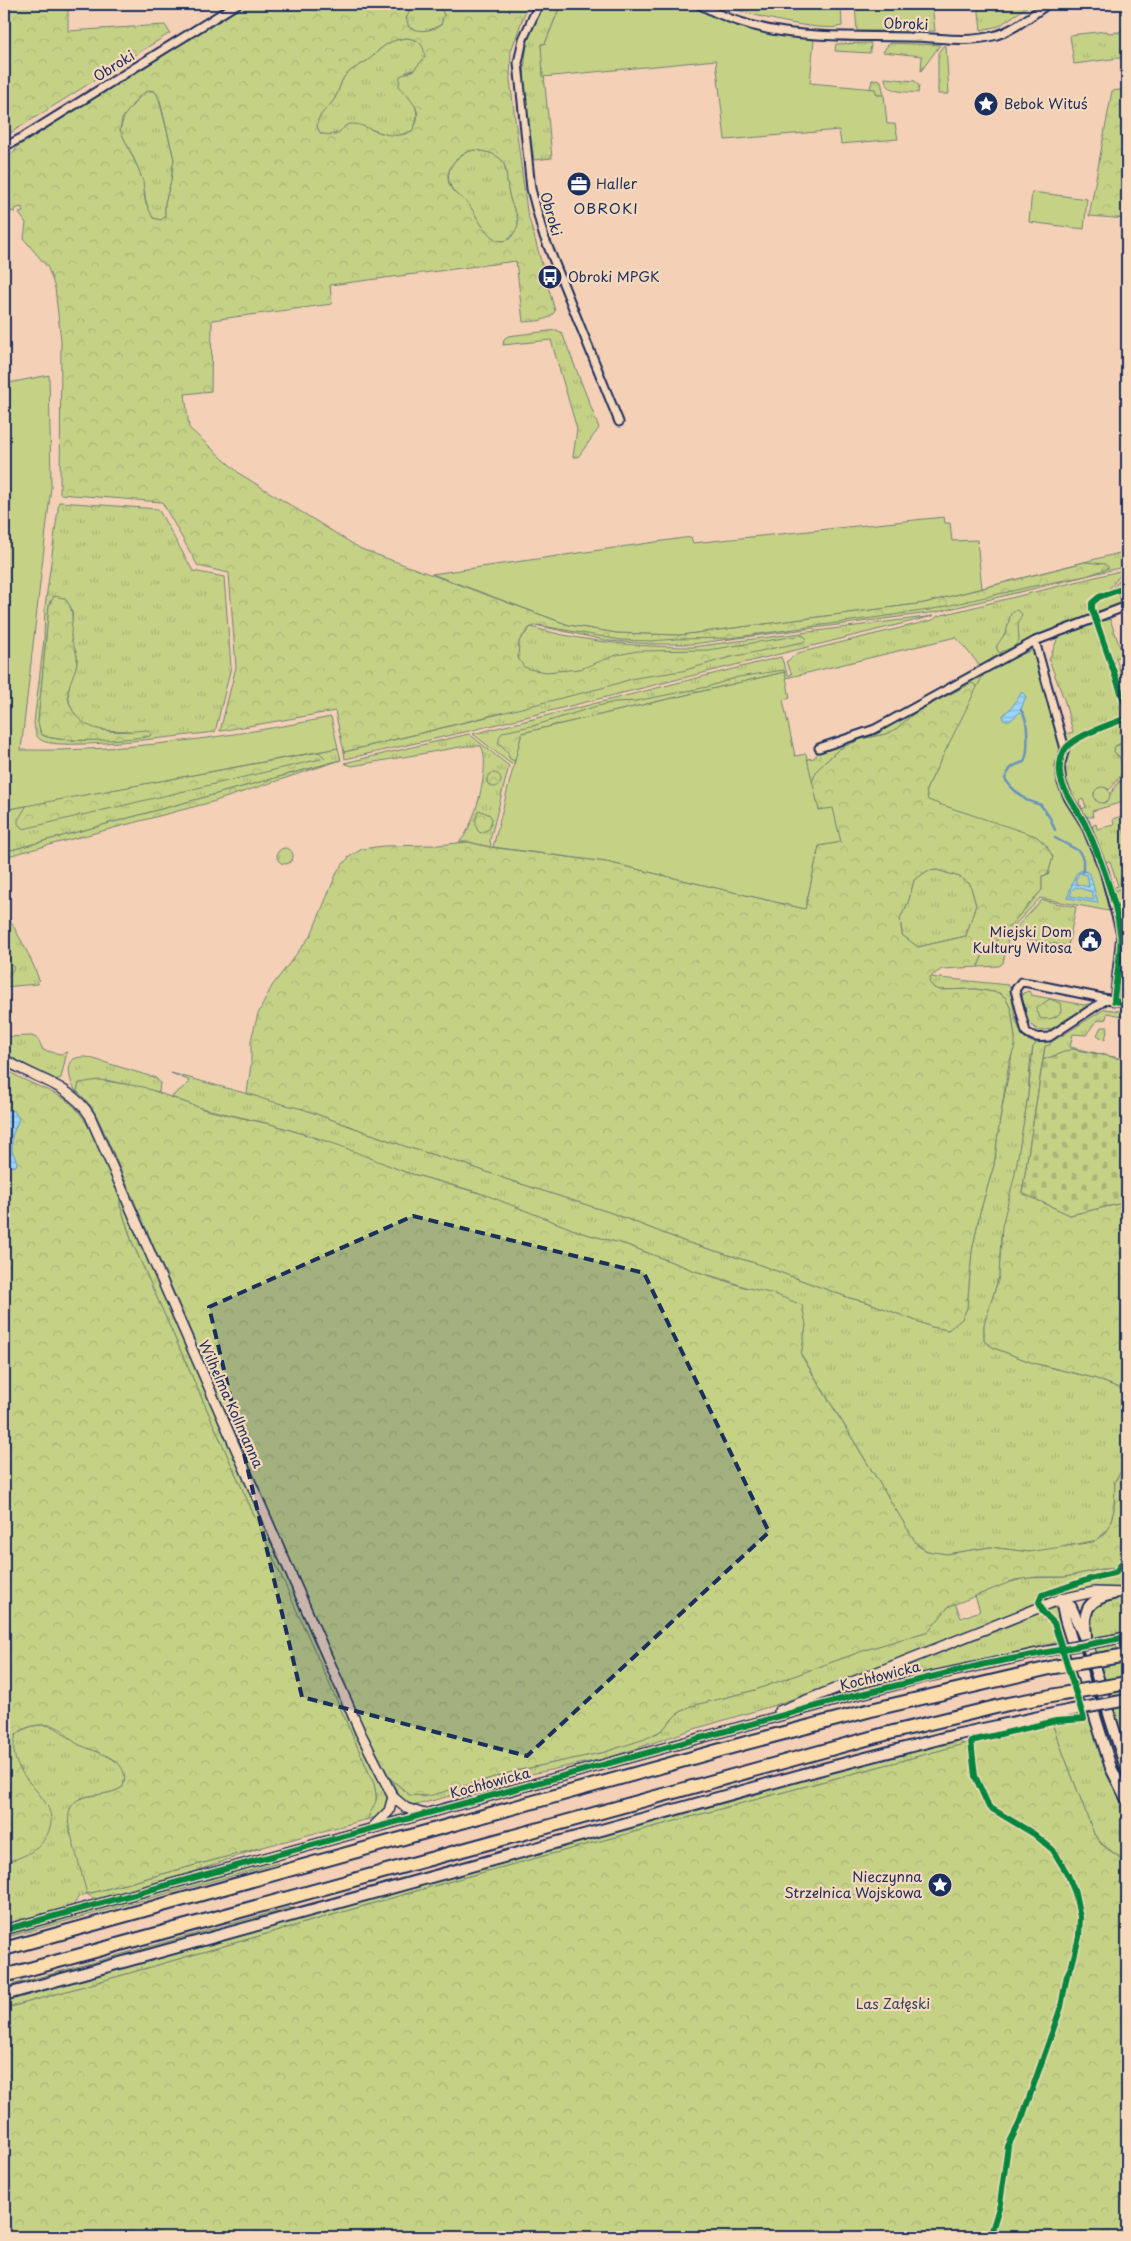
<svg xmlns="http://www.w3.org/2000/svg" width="1131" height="2241" viewBox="0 0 1131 2241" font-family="'Playpen Sans',sans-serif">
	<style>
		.grass { fill: url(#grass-tufts); stroke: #708072; fill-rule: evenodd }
		.forest { fill: url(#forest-crowns); stroke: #708072; fill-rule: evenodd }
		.cemetery { fill: url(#cemetery-stones); stroke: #708072 }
		.green { fill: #c5d286; stroke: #708072 }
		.water { fill: url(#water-rules); stroke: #6893bd; fill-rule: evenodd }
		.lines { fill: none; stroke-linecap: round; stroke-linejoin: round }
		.stream { stroke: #6893bd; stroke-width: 2.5 }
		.minor-casing { stroke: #1b2f5e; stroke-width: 11 }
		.tertiary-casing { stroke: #1b2f5e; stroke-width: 12 }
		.secondary-casing { stroke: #1b2f5e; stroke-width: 14 }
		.motorway-casing { stroke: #1b2f5e; stroke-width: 16 }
		.minor { stroke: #f6d8bc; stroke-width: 7 }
		.tertiary { stroke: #f6d8bc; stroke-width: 9 }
		.secondary { stroke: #f6d8bc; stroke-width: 10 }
		.motorway { stroke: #fddcac; stroke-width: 12 }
		.tertiary-bridge-casing { stroke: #1b2f5e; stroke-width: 12; stroke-linecap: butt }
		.secondary-bridge-casing { stroke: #1b2f5e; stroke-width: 14; stroke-linecap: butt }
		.motorway-bridge-casing { stroke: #1b2f5e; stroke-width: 16; stroke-linecap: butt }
		.tertiary-bridge { stroke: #f6d8bc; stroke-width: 9 }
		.secondary-bridge { stroke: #f6d8bc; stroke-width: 10 }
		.motorway-bridge { stroke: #fddcac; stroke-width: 12 }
		.cycleway-casing { stroke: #f6d8bc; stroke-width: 9 }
		.cycleway { stroke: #00873e; stroke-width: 6 }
		.marked { fill: #1b2f5e; fill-opacity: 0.2; stroke: #1b2f5e; stroke-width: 4; stroke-dasharray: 10 6; stroke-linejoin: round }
		.labels { text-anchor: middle; stroke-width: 4.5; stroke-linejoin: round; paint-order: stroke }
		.street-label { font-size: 14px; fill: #1b2f5e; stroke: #f6d8bc }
		.poi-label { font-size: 14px; fill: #1b2f5e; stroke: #f6d8bc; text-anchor: start }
		.park-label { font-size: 14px; fill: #344764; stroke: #f6d8bc }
		.neighbourhood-label { font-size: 15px; letter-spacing: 1px; fill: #1b2f5e; stroke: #f6d8bc }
	</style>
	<defs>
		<pattern id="grass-tufts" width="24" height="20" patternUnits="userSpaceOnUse" patternTransform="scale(1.25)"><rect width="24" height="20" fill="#c5d286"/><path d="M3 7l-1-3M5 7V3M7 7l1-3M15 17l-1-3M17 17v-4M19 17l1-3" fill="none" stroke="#a9b576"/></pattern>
		<pattern id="forest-crowns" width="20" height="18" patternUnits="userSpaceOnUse" patternTransform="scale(1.25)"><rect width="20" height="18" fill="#c5d286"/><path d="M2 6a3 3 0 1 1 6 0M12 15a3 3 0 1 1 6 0" fill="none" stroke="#a9b576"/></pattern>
		<pattern id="cemetery-stones" width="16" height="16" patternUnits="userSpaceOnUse" patternTransform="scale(1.25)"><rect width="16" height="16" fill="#c5d286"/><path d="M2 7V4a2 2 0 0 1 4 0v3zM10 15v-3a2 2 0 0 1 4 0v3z" fill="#a9b576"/></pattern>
		<pattern id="water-rules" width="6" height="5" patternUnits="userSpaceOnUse" patternTransform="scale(1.25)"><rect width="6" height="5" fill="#9bd6fc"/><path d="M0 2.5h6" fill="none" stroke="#85b8da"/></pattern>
	</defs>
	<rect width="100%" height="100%" fill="#f4d0b7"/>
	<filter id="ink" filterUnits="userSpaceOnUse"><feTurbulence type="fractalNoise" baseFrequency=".02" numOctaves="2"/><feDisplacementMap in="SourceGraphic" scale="10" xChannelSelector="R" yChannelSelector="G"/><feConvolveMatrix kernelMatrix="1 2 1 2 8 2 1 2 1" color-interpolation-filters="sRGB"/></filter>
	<g filter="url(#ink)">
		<path class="grass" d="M409,4H439L444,15V21C438,29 416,37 408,27C403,20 410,11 409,4Z
			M543,4H561L545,44H541L552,158L534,160C529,126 521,85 526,51C528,35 536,19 543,4Z
			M978,4H1031L999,26L981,30Z
			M1127,24V57L1074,64L1070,35L1107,31L1108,33L1119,32Z
			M406,38C419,39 424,44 426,57L414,70L406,72L402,91C417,100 421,117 412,131L394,137L373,130L341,132L330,135L321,134C309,119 328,110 335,98C339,91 340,83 344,77C352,67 364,65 373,56C384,45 390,40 406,38Z
			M871,43L870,53L835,51L836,44Z
			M889,43L940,45L921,71L922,56L883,52Z
			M943,46H946L949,94H938V53Z
			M885,78L915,81L919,86L918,93C905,91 887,94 885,78Z
			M878,79L881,81L884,95H877L875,89H870L872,80Z
			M145,91H155L158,95L174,159L171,181L165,203V218L161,220L153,218C144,205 146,191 141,177C136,160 127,146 120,130L125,114Z
			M475,150C514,154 503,172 510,198C513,211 524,220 514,233C511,238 508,241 502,241C487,241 479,218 471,209C465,201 455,196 451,187C442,170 458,152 475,150Z
			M557,330L562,333L599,428L578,457H573L577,429L551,340L503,345L504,339L508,336Z
			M59,502L158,509L193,571L224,577L231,667L215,732C188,735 58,752 41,740C35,737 35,729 34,723L44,639L45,607ZM64,598C80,616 68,621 71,638C72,646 78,652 77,660C77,667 73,672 71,678C66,693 68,710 80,721C99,738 128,724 146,737C126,738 54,745 41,734L38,722L49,606L50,601Z
			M1127,551V566L937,612L692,644H652L609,641L535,625L543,623L569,625L924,603Z
			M1124,570C1118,577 1112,587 1105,593C1094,600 1089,599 1091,615L1057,627L981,667L956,637L786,678L785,672L522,733L514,763L511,764L473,734L781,657L788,675H791L792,674L786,662L798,653L933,620L938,616Z
			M1127,572V586L1110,591Z
			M1127,588V591L1119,594L1122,603L1095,612L1094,603L1099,598Z
			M933,616L469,731L345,759L344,752L503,713L518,659L519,641L531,627C584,642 638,647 692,647Z
			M1110,619L1123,656L1116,658L1127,693V743L1118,744L1114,752C1130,767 1121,777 1109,790L1107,788H1098L1094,793L1095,800L1104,803L1120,780L1127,801V808L1123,802L1092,811L1093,817C1086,818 1081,813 1079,806L1081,805L1082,809L1086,807L1083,799L1079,801L1080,804L1075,805L1066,786L1063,769L1070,749L1065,734L1073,732L1064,699L1049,660L1059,635Z
			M985,671L978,687L972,684L917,711L896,729L886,734L861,739L839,749L817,770L812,782L807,759L814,758L820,750L878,730Z
			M469,734L509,766L490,840L491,847L468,842H459C474,830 492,762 481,746H466L352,766L344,763Z
			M338,748L341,760L4,852V810Z
			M1127,814V824L1122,825L1127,841V887L1113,891L1112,888L1118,886L1110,861L1104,862L1092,826L1096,824L1097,829L1114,825L1113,819Z
			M277 856a8 8 0 1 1 16 0a8 8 0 1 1-16 0Z
			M937,870L960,877L970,884L976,905L966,936L918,947L902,935L900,918L908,903L914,880L927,871Z
			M1127,889V925L1123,909L1117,907L1113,893Z
			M1042,900L1076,907L1068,946L1013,937L1014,930Z
			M4,910C17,933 31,956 39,980L37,984L4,987Z
			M1127,961V994L1119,991V977H1125Z
			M930,977L1008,985L1010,987C1014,1004 1014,1042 1037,1043L1033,1047L1030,1064L1028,1096L1014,1184L1001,1236L999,1277L984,1325V1341L994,1348L1033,1363L1094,1378L1127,1391V1462L1115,1481L1114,1510L1109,1528L1097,1540L1043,1551L1029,1552L990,1547L947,1554L927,1551L916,1543L801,1354L806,1325L753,1290L729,1281L695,1271L627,1245L582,1233L477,1192L405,1172L317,1138L274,1125L197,1107L171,1097L189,1083L188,1080L171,1073L303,1109L407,1147L465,1164L506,1179L612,1213L686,1242L755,1263L850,1298L870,1303L932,1327L948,1330L962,1319L967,1308L972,1251L980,1212L994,1165L999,1125L1015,1038L1011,1009L1005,997L999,993L975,989L940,990L934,988L929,982Z
			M1029,991L1031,995L1084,1005L1092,1003L1051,1029L1039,1031L1026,1021L1022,997L1023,993Z
			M1105,1009L1127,1012V1017L1107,1013L1106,1019L1096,1021L1086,1035L1073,1034L1070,1047L1127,1060L1073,1049L1043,1060L1045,1046Z
			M1101,1027H1108L1105,1040L1097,1035Z
			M32,1036L38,1039L43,1050L60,1054L67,1052L61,1078L55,1080L17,1061L4,1052V1037Z
			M87,1057L156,1078L160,1083L159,1092L106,1080L77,1091L78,1094C72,1087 64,1067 74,1059C77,1057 83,1057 87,1057Z
			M120,1197L355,1734L387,1796L386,1809L377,1817L365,1820L377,1798L374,1784L132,1242L120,1205Z
			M1116,1568L1113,1572L1096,1574L1072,1585L1042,1593L1036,1601L1037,1603L850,1679L775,1705L691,1730L608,1758L531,1774L413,1806L402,1800L390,1778L401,1788L423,1797L515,1771L605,1752L654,1735L662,1730L677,1714L691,1706L755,1690L868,1649L929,1631L948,1607L955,1603L961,1618L980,1611L975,1596L1004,1584L1026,1578L1065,1577L1101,1569Z
			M1119,1568H1127L1126,1583L1122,1588L1067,1593L1042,1601L1043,1596C1067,1589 1090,1578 1114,1575Z
			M1127,1598V1631L1113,1634L1127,1684V1751L1088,1624L1089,1611L1105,1599Z
			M1053,1607L1056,1610L1105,1767L1117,1794L1127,1808V1863L1101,1843L1094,1834L1052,1724L1085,1721L1055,1622L1045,1609Z
			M1040,1611L1052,1621L1059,1642L837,1694Z
			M1071,1617L1127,1792L1114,1761L1069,1618Z
			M45,1725C60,1727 63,1735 75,1742C91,1753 134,1755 123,1787C109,1796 93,1793 79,1799L72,1833L88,1894L263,1847L191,1873L99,1899L93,1898L87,1894L79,1896L73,1906L4,1925V1862L37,1848L42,1805C22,1788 0,1769 12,1741C20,1729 31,1725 45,1725Z
			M957,1740L964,1744L462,1878L4,2009V2000L809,1777Z
			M278,1860L279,1863L4,1938V1935Z
			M291,1907V1911L4,1990V1987Z"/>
		<path class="forest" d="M4,4H68V31L165,25L170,33L4,137Z
			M246,4H409V13L406,18L409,27C419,33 431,31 441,25L444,15L439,4H528L511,51L510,80L527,211L555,311C549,322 534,321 523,322L516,261L330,285L332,304L212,320L211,391L185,394L189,428L240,474L361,549L569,625L617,633L680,635L924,603L1085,562L1105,564L1109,568L1086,576L1029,587L929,610L730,638L676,639L650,641L621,640L537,625L529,628L519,641L518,658L524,667L529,669L546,672L580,669L617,655L638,651L708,650L803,635L807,639L803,642L727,658L682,671L635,678L602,688L344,752L335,711L220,731L236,667L229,573L198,566L162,502L60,494L61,340L55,288L48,268L24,239L26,223L19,213L23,212L22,207L14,209L15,212L9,211L4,192V161L16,150L15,148ZM406,38C419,39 424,44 425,57L414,70L400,76L399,87C411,101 426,110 412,131C385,146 360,116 345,126C342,129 340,132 336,135L321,134C309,119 328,110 335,98C339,91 340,83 344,77C352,67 364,65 373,56C384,45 390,40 406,38ZM149,90L155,91L160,101L174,159L171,181L165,203V217L161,220L153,218L145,201L143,181L138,168L120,130L122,119L138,97ZM475,150C516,155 502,172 510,198C513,211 524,220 514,233C511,238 508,241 502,241C488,241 476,215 470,206C465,199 458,197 453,191C439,173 457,152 475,150Z
			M1127,89V219L1089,216L1112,91Z
			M54,596L64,598C75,610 72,619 71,634C70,643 78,650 77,660C77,672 67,683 68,697C68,702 71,706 73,711C87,736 122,732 147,730L151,733L150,736C132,740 53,744 41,734L38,722L49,606Z
			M1017,610L1022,614L1018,625L1019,640L1015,646L999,653L996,647L1006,632L1011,613Z
			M784,670L785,672L522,733L515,761L510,759L507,751L499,743V737L503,732L536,725L594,707L615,702L636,701L707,687L738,677Z
			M972,683L978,687L926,790L1036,836L1046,845L1053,857L1048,875L1042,876V890L982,957L978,967L942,969L930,977L929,982L934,988L940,990L975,989L999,993L1005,997L1011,1009L1015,1038V1046L1009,1063L999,1125L994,1165L980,1212L972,1251L967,1308L962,1319L948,1330L932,1327L870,1303L850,1298L755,1263L686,1242L612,1213L506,1179L465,1164L407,1147L303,1109L266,1100L247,1093L251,1065V1040L258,1014L272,986L311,935L338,870L349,857L362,849L383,846L438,845L468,842L489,847L607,862L805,909L819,846L840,842L819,811L812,782L817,770L839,749L861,739L886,734L896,729L917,711ZM937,870L960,877L970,884L976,905L966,936L918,947L902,935L900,918L908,903L914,880L927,871Z
			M319,752L325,758L23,829L18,824V820L27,805Z
			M341,760L212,802L4,857V852Z
			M487 780a7 7 0 1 1 14 0a7 7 0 1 1-14 0Z
			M479,810L490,815L492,819L489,829L480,833C474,828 475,816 479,810Z
			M9,962L14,968L4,983V963Z
			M1050,999L1060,1003L1061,1011C1057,1019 1049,1020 1040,1018L1036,1008Z
			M1051,1041L1050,1045L1045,1046L1022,1193L1070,1215L1127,1202V1391L1094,1378L1033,1363L994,1348L984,1341V1325L999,1277L1002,1226L1015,1174L1028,1096L1033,1047L1037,1043Z
			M4,1067C21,1082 46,1087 66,1100C90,1115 108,1170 120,1197V1205L132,1242L374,1784C379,1806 374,1801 368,1819L87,1894L69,1827C64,1785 101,1802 123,1787C133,1757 94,1753 76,1743C71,1740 67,1734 62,1730C50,1721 26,1724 16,1735C0,1784 78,1798 41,1844C33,1853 16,1860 4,1862Z
			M99,1080L143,1087L206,1110L274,1125L338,1145L405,1172L486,1195L582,1233L627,1245L695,1271L744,1287L774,1294L802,1305L806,1325L801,1355L918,1546L927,1551L947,1554L990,1547L1029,1552L1093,1542L1105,1534L1109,1528L1114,1510L1115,1481L1127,1462V1568L1101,1569L1065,1577H1036L1015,1580L948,1607L929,1631L868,1649L755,1690L691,1706L677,1714L662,1730L645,1739L605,1752L515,1771L429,1796L410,1795L390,1778L365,1731L101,1125L92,1107L77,1091L79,1083Z
			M1052,1724L1094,1834L1101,1844L1127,1863V2237H4V2009L462,1878L979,1740Z"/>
		<path class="cemetery" d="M1072,1049L1127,1060V1202L1070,1215L1022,1193L1043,1060Z"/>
		<path class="green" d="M561,4H692L722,19L752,29L814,39L810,83L875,89L877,95H884L887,124H895L898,139L841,144L839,130L725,140L716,60L543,77L541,44H545Z
			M722,4H841L842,26C821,33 742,14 722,4Z
			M855,4H932L935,31H857Z
			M1032,192L1087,199L1084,229L1029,222Z
			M49,375L51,487L21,750C125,752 229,737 331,717L338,748L4,810V384Z
			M944,517L945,523H950L952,541L977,540L982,588L924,603L680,635L617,633L569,625L432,574L691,537L693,543Z
			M1032,650H1034L1037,657L1061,749C1048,774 1062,794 1075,816C1081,828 1087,840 1092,851C1100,870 1104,891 1109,911L1040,898L1010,930L1003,963L999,966L978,967L982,957L1042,890V876L1048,875L1053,857L1046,845L1036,836L939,804L928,800L926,790L985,671Z
			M785,672L790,698L783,700L795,756L806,754L819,810L833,808L841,842L819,846L805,909L607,862L493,847L522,733Z
			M1127,743V755L1121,758L1114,752L1115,746Z
			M1094 795a8 8 0 1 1 16 0a8 8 0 1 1-16 0Z"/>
		<path class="water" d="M1022,692L1026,696L1020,712L1011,720H1003V715L1012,707Z
			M1080,871H1085L1090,874L1098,903L1067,898L1076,874ZM1079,873L1087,875L1089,887L1076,884V879ZM1076,887L1092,892L1094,900L1070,896L1072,890Z
			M6,1110L14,1111L19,1119L12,1136V1151L17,1162L16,1166L4,1168V1111Z"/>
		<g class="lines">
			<path class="stream" d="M1021,710C1029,719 1029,752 1024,762C1013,765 1009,768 1005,779L1011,787L1026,800L1041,805L1050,818L1055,830
				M1055,838L1079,851L1083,859V872"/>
			<defs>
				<path id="minor" d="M539,4L523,39L518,63L531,189L543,234L619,422
					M698,4C767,42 834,35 909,37C937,37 966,43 993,36C1013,31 1031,16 1048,4
					M4,147L23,137L237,4
					M1035,641L1065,749L1060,766L1062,783L1069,799L1085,824L1104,871L1121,934L1114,1001
					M819,748L875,729L1035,641L1127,606
					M1107,999L1049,1037C1039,1038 1034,1038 1026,1032L1015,990L1021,982L1029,983L1127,1003"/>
				<path id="tertiary" d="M4,1059C32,1078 71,1084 90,1116L361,1734L393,1797L406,1808L424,1814
					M1116,1639L1127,1637
					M779,1711L1061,1599L1094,1592L1127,1593
					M373,1827L389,1811L393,1797
					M4,1930L849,1697L923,1678L1048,1651"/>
				<path id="secondary" d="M1061,1599L1065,1619L1111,1768L1127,1800
					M1061,1599L1071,1607L1086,1641L1127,1771
					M1086,1635C1083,1610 1087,1600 1113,1594
					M4,1995L815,1771L955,1735L1067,1711"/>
				<path id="motorway" d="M4,1949L746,1743L875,1709L1054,1667
					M4,1976L885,1734L1008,1704L1062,1694"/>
			</defs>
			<use href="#minor" class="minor-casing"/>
			<use href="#tertiary" class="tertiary-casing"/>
			<use href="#secondary" class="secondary-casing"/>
			<use href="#motorway" class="motorway-casing"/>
			<use href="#minor" class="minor"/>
			<use href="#tertiary" class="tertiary"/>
			<use href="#secondary" class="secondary"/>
			<use href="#motorway" class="motorway"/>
			<defs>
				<path id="tertiary-bridge" d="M1048,1651L1116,1639"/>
				<path id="secondary-bridge" d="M1067,1711L1127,1700"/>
				<path id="motorway-bridge" d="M1054,1667L1121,1656
					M1062,1694L1127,1683"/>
			</defs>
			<use href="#tertiary-bridge" class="tertiary-bridge-casing"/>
			<use href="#secondary-bridge" class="secondary-bridge-casing"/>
			<use href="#motorway-bridge" class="motorway-bridge-casing"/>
			<use href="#tertiary-bridge" class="tertiary-bridge"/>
			<use href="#secondary-bridge" class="secondary-bridge"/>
			<use href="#motorway-bridge" class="motorway-bridge"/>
			<defs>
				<path id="cycleway" d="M1127,587L1099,597L1092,603V609L1127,710V718C1111,724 1071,737 1064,751C1050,780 1073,801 1085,824C1099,854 1116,900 1120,932C1123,946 1115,984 1114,1001L1127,1003
					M4,1930L849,1697L985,1664L1127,1637
					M990,2237L1000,2204L1008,2146L1022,2118L1061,2007L1067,1975L1072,1965L1079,1937L1080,1917L1075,1893L1068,1875L1053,1850L1034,1834L989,1807L975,1776L971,1741L1056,1721L1084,1719L1054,1623L1043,1612L1039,1602L1042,1595C1066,1588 1090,1577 1115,1573L1127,1556"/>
			</defs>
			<use href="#cycleway" class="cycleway-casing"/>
			<use href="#cycleway" class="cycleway"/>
		</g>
	</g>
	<path class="marked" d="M413,1216L644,1273L769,1532L527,1756L302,1697L209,1307Z"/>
	<defs>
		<symbol id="sight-disc" viewBox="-11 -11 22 22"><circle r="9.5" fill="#1b2f5e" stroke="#f6d8bc"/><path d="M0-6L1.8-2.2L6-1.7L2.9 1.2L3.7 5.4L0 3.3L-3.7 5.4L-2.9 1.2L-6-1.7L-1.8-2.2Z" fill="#fff"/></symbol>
		<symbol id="office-disc" viewBox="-11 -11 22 22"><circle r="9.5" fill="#1b2f5e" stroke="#f6d8bc"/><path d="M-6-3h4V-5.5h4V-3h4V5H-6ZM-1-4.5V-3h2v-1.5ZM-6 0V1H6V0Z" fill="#fff"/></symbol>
		<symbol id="bus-disc" viewBox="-11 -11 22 22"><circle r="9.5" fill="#1b2f5e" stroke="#f6d8bc"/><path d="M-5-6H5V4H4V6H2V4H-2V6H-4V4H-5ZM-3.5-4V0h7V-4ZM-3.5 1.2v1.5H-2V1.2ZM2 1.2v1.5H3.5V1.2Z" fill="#fff"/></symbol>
		<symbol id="civic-disc" viewBox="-11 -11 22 22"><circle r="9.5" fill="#1b2f5e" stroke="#f6d8bc"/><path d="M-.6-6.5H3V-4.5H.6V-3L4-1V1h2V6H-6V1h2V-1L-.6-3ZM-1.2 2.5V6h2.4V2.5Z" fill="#fff"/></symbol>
	</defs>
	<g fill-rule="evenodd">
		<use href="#sight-disc" x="972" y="90" width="28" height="28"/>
		<use href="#office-disc" x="565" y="170" width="28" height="28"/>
		<use href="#bus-disc" x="536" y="263" width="28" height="28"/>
		<use href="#civic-disc" x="1076" y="926" width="28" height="28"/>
		<use href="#sight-disc" x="926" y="1871" width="28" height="28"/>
	</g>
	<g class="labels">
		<g class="street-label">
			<text transform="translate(906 24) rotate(2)" y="5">Obroki</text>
			<text transform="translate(114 66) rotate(-32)" y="5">Obroki</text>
			<text transform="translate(551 214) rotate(74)" y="5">Obroki</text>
			<text transform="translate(231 1404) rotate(66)" y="5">Wilhelma Kollmanna</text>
			<text transform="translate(880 1676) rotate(-14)" y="5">Kochłowicka</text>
			<text transform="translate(490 1783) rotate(-15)" y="5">Kochłowicka</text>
		</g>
		<g class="poi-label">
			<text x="1004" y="109">Bebok Wituś</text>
			<text x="596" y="189">Haller</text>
			<text x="568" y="282">Obroki MPGK</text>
			<text x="1072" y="937" text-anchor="end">Miejski Dom<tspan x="1072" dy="16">Kultury Witosa</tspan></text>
			<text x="922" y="1882" text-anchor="end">Nieczynna<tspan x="922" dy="16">Strzelnica Wojskowa</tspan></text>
		</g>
		<g class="park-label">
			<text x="893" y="2009">Las Załęski</text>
		</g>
		<g class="neighbourhood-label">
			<text x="606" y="214">OBROKI</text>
		</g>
	</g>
	<rect width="1131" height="2241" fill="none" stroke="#f6d8bc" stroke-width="20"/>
	<rect x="10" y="10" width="1111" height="2221" fill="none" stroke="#1b2f5e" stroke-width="2" filter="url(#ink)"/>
</svg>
